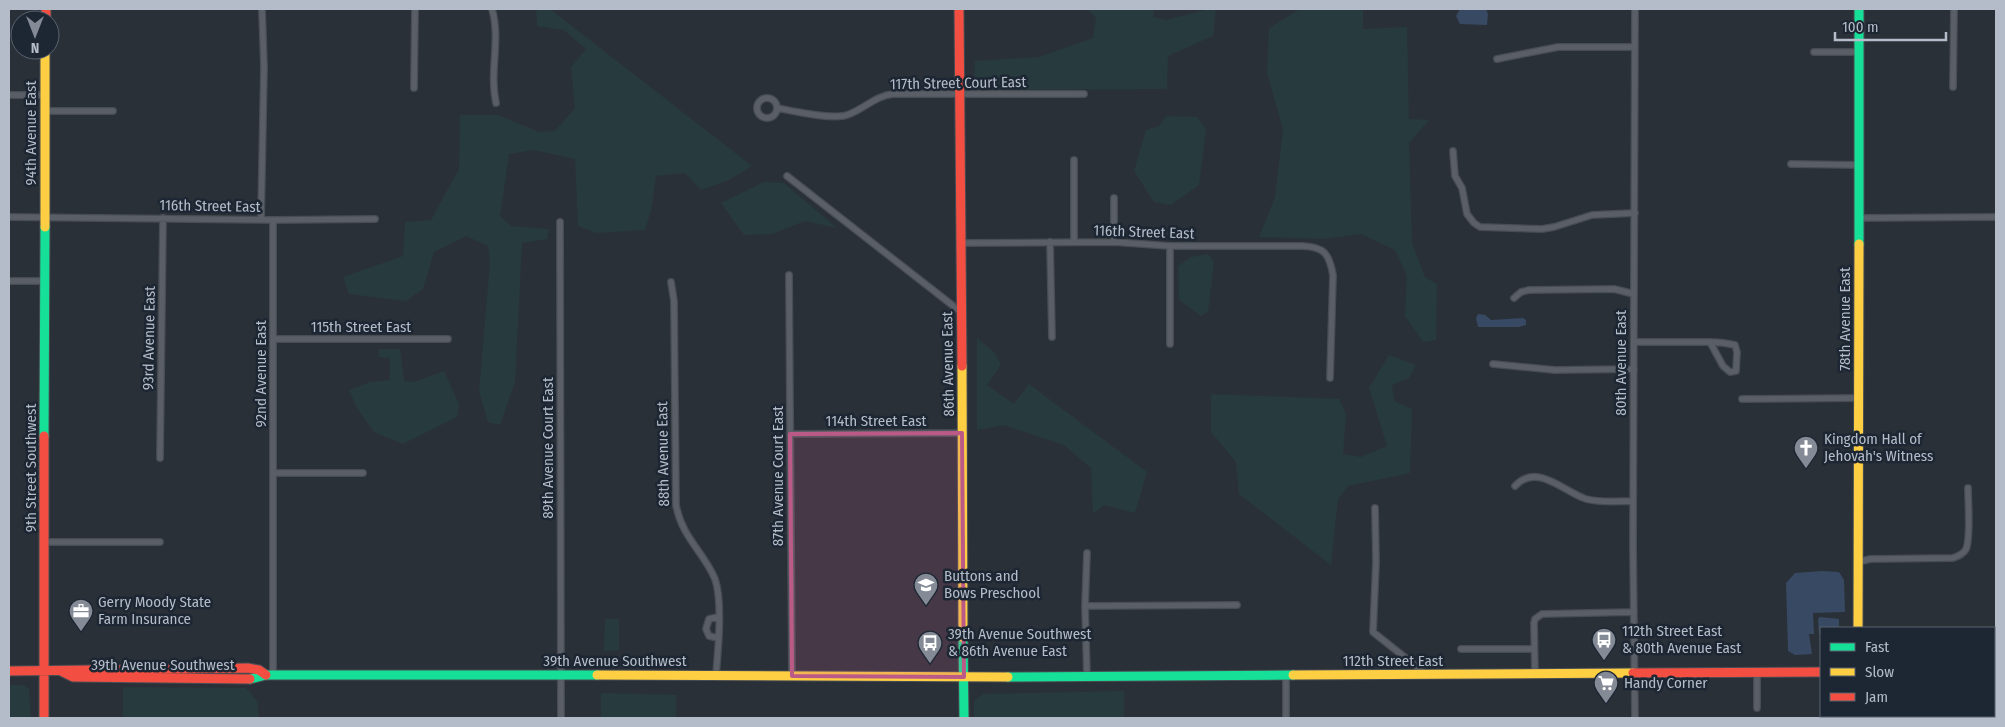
<svg xmlns="http://www.w3.org/2000/svg" width="2005" height="727" viewBox="0 0 2005 727" font-family="'Fira Sans Condensed',sans-serif">
	<style>
		.green { fill: #273a3e }
		.water { fill: #384963 }
		.lines { fill: none; stroke-linecap: round; stroke-linejoin: round }
		.street-casing { stroke: #484c53; stroke-width: 8 }
		.fast-casing { stroke: #484c53; stroke-width: 11 }
		.slow-casing { stroke: #484c53; stroke-width: 11 }
		.jam-casing { stroke: #484c53; stroke-width: 11 }
		.street { stroke: #5a5e66; stroke-width: 5.5 }
		.fast { stroke: #16e098; stroke-width: 9 }
		.slow { stroke: #ffcf43; stroke-width: 9 }
		.jam { stroke: #f24e42; stroke-width: 9 }
		.marked { fill: #bc5a87; fill-opacity: 0.2; stroke: #bc5a87; stroke-width: 4; stroke-linejoin: round }
		.labels { text-anchor: middle; stroke-width: 5; stroke-linejoin: round; paint-order: stroke }
		.street-label { font-size: 15px; fill: #b4bcc9; stroke: #1d2633 }
		.poi-label { font-size: 15px; fill: #b4bcc9; stroke: #1d2633; text-anchor: start }
	</style>
	<rect width="100%" height="100%" fill="#2a3038"/>
	<path class="green" d="M536,9H550L752,166L729,180L701,190L685,173L656,176L651,211L645,230L597,233L578,226L575,159L533,150L509,154L500,216L511,226L549,229L547,239L522,243L515,382L500,425L488,422L479,391L490,263L488,246L466,236L434,252L423,289L406,301L349,294L343,277L403,256L405,222L431,220L459,169L460,115H498L539,132L555,131L575,108L571,67L586,49L564,30L537,26Z
		M1086,9H1154L1153,17L1166,20L1209,9H1216L1213,36L1168,56L1167,89L974,90L975,61L1039,57L1093,38L1096,17Z
		M1300,9H1363V29L1407,27L1409,119L1429,120L1409,143L1412,243L1425,277L1437,284L1436,340L1423,342L1405,316L1407,276L1395,250L1361,234L1322,239L1259,237L1275,197L1283,129L1267,73L1269,28Z
		M1166,116L1197,117L1206,129L1199,185L1171,205L1154,202L1134,171L1146,130L1159,126Z
		M764,182L784,183L837,228L805,221L772,234L744,235L721,203Z
		M1208,254L1214,262L1208,312L1201,316L1179,300L1178,266L1191,257Z
		M977,338L995,353L1001,365L987,385L1014,404L1029,384L1147,472L1135,513L1104,505L1093,514L1091,468L1064,445L1004,425L977,430Z
		M379,349H400L404,381L414,382L444,371L459,404L457,417L403,444L374,432L357,408L349,390L370,382L390,380V358L379,357Z
		M1389,355L1416,365L1409,378L1392,385L1394,401L1412,409L1410,473L1348,486L1338,499L1331,565L1239,494L1236,462L1211,432V394L1339,399L1346,414L1343,454L1361,457L1387,446L1369,388Z
		M605,619H619V650L604,651Z
		M9,685H23L29,689L31,718H9Z
		M123,687L246,688L257,701L259,718H123Z
		M1994,687H1996V718H1914L1915,716H1994Z
		M1124,691V718H974V701L983,694Z
		M601,693L676,695V718H601Z"/>
	<path class="water" d="M1460,9H1486L1488,14L1487,25L1460,24L1456,16Z
		M1478,314L1485,315L1491,320L1523,318L1526,320V325L1519,327H1478L1476,318Z
		M1822,571L1839,572L1844,580L1845,612L1813,613L1814,634H1809L1812,654L1795,655L1788,651L1786,583L1795,573Z
		M1820,617L1839,619V628H1821V634H1819L1818,619Z"/>
	<g class="lines">
		<defs>
			<path id="street" d="M492,9C501,40 489,72 496,103
				M1814,52H1859
				M1497,59L1558,47H1635
				M1953,87L1954,9
				M414,88L415,9
				M9,95H45
				M757 108a10 10 0 1 1 20 0a10 10 0 1 1-20 0Z
				M777,108C793,111 833,120 847,115C864,109 875,96 893,94H1084
				M45,111H113
				M1453,151L1455,176L1462,188L1467,214L1474,223L1480,227L1542,229L1554,227L1592,215L1635,213
				M1074,160V242
				M1791,164L1858,165
				M787,176L961,312
				M9,217L273,220L375,219
				M1858,218L1996,217
				M261,220L264,67L262,9
				M273,220V675
				M560,222L561,718
				M1050,242L1052,337
				M1114,242V198
				M961,243L1114,242L1170,246H1302C1324,247 1329,253 1333,275L1330,378
				M789,275L792,676
				M9,281H45
				M671,282L674,301L676,505C682,538 704,552 715,579C723,602 718,651 716,675
				M1514,298L1521,292L1529,290L1614,289L1634,294
				M274,339H448
				M1634,342H1710C1719,342 1726,343 1735,345L1737,352L1736,371L1730,372L1723,366L1710,342
				M1170,344V246
				M1493,364L1555,370L1634,369
				M1742,399L1860,398
				M790,434L962,433
				M160,458L163,218
				M274,473H363
				M1515,486C1537,462 1564,492 1586,499C1601,503 1618,501 1633,501
				M1375,508L1376,562L1373,632L1427,675
				M44,542H160
				M1858,562L1870,559L1953,558C1958,556 1964,554 1966,549C1971,538 1968,502 1968,488
				M1085,606L1237,605
				M718,617L709,619L706,629L709,636L718,638
				M1461,649H1534
				M1757,672V708
				M1535,674L1534,623L1535,619L1542,614L1634,612
				M1286,676V718
				M1087,677L1085,606L1087,553
				M1635,718L1633,546L1635,9"/>
			<path id="fast" d="M1859,9V244
				M44,436L45,227
				M963,638L964,718
				M1008,677L1293,675
				M250,679L266,675H597"/>
			<path id="slow" d="M45,227V50
				M962,366L963,638
				M1858,628L1859,244
				M1994,671H1996
				M597,675L1008,677
				M1293,675L1633,673"/>
			<path id="jam" d="M46,9V20
				M959,9L962,366
				M9,671L248,668L259,670L266,675
				M61,671L73,677L250,679
				M1633,673L1821,672
				M44,718V436"/>
		</defs>
		<use href="#street" class="street-casing"/>
		<use href="#fast" class="fast-casing"/>
		<use href="#slow" class="slow-casing"/>
		<use href="#jam" class="jam-casing"/>
		<use href="#street" class="street"/>
		<use href="#fast" class="fast"/>
		<use href="#slow" class="slow"/>
		<use href="#jam" class="jam"/>
	</g>
	<path class="marked" d="M962,433L964,677L792,676L790,434Z"/>
	<defs>
		<symbol id="church-pin" viewBox="-11 -11 22 30"><path d="M0 17L-7.5 6A9.5 9.5 0 1 1 7.5 6Z" fill="#848b96" stroke="#1d2633"/><path d="M-1.2-6h2.4v3.5h3.3v2.4h-3.3V6h-2.4V-.1h-3.3v-2.4h3.3Z" fill="#fff"/></symbol>
		<symbol id="school-pin" viewBox="-11 -11 22 30"><path d="M0 17L-7.5 6A9.5 9.5 0 1 1 7.5 6Z" fill="#848b96" stroke="#1d2633"/><path d="M0-5L7-2L0 1L-7-2ZM-4 1L0 2.5L4 1V4Q0 6-4 4Z" fill="#fff"/></symbol>
		<symbol id="office-pin" viewBox="-11 -11 22 30"><path d="M0 17L-7.5 6A9.5 9.5 0 1 1 7.5 6Z" fill="#848b96" stroke="#1d2633"/><path d="M-6-3h4V-5.5h4V-3h4V5H-6ZM-1-4.5V-3h2v-1.5ZM-6 0V1H6V0Z" fill="#fff"/></symbol>
		<symbol id="bus-pin" viewBox="-11 -11 22 30"><path d="M0 17L-7.5 6A9.5 9.5 0 1 1 7.5 6Z" fill="#848b96" stroke="#1d2633"/><path d="M-5-6H5V4H4V6H2V4H-2V6H-4V4H-5ZM-3.5-4V0h7V-4ZM-3.5 1.2v1.5H-2V1.2ZM2 1.2v1.5H3.5V1.2Z" fill="#fff"/></symbol>
		<symbol id="supermarket-pin" viewBox="-11 -11 22 30"><path d="M0 17L-7.5 6A9.5 9.5 0 1 1 7.5 6Z" fill="#848b96" stroke="#1d2633"/><path d="M-6-5.5h2.5l.6 2H6L4.5 2H-2.5L-4.4-4H-6ZM-1.5 3.2a1.3 1.3 0 1 0 .1 0ZM3 3.2a1.3 1.3 0 1 0 .1 0Z" fill="#fff"/></symbol>
	</defs>
	<g fill-rule="evenodd">
		<use href="#church-pin" x="1792" y="434" width="28" height="38"/>
		<use href="#school-pin" x="912" y="571" width="28" height="38"/>
		<use href="#office-pin" x="67" y="597" width="28" height="38"/>
		<use href="#bus-pin" x="1590" y="626" width="28" height="38"/>
		<use href="#bus-pin" x="916" y="629" width="28" height="38"/>
		<use href="#supermarket-pin" x="1592" y="669" width="28" height="38"/>
	</g>
	<g class="labels">
		<g class="street-label">
			<text transform="translate(958 83) rotate(-1)" y="5">117th Street Court East</text>
			<text transform="translate(31 133) rotate(-90)" y="5">94th Avenue East</text>
			<text transform="translate(210 206) rotate(1)" y="5">116th Street East</text>
			<text transform="translate(1144 232) rotate(2)" y="5">116th Street East</text>
			<text transform="translate(1845 319) rotate(-90)" y="5">78th Avenue East</text>
			<text x="361" y="332">115th Street East</text>
			<text transform="translate(149 338) rotate(-89)" y="5">93rd Avenue East</text>
			<text transform="translate(1621 363) rotate(-90)" y="5">80th Avenue East</text>
			<text transform="translate(948 364) rotate(-91)" y="5">86th Avenue East</text>
			<text transform="translate(261 374) rotate(-90)" y="5">92nd Avenue East</text>
			<text x="876" y="426">114th Street East</text>
			<text transform="translate(548 448) rotate(-90)" y="5">89th Avenue Court East</text>
			<text transform="translate(663 454) rotate(-91)" y="5">88th Avenue East</text>
			<text transform="translate(31 468) rotate(-90)" y="5">9th Street Southwest</text>
			<text transform="translate(778 476) rotate(-90)" y="5">87th Avenue Court East</text>
			<text x="615" y="666">39th Avenue Southwest</text>
			<text x="1393" y="666">112th Street East</text>
			<text x="163" y="670">39th Avenue Southwest</text>
		</g>
		<g class="poi-label">
			<text x="1824" y="444">Kingdom Hall of<tspan x="1824" dy="17">Jehovah's Witness</tspan></text>
			<text x="944" y="581">Buttons and<tspan x="944" dy="17">Bows Preschool</tspan></text>
			<text x="98" y="607">Gerry Moody State<tspan x="98" dy="17">Farm Insurance</tspan></text>
			<text x="1622" y="636">112th Street East<tspan x="1622" dy="17">&amp; 80th Avenue East</tspan></text>
			<text x="948" y="639">39th Avenue Southwest<tspan x="948" dy="17">&amp; 86th Avenue East</tspan></text>
			<text x="1624" y="688">Handy Corner</text>
		</g>
	</g>
	<rect width="2005" height="727" fill="none" stroke="#b4bcc9" stroke-width="20"/>
	<rect x="1820" y="627" width="175" height="90" fill="#1d2633" stroke="#59626f"/>
	<rect x="1830" y="643" width="25" height="8" fill="#16e098" stroke="#59626f"/>
	<text x="1865" y="652" font-size="15" fill="#b4bcc9">Fast</text>
	<rect x="1830" y="668" width="25" height="8" fill="#ffcf43" stroke="#59626f"/>
	<text x="1865" y="677" font-size="15" fill="#b4bcc9">Slow</text>
	<rect x="1830" y="693" width="25" height="8" fill="#f24e42" stroke="#59626f"/>
	<text x="1865" y="702" font-size="15" fill="#b4bcc9">Jam</text>
	<g transform="translate(35 35) rotate(180)"><circle r="24" fill="#1d2633" stroke="#59626f"/>
	<path d="M0-4L9 19L0 12L-9 19Z" fill="#848b96"/>
	<text y="-8" font-size="14" font-weight="bold" text-anchor="middle" fill="#b4bcc9">N</text>
	</g>
	<path d="M1835 32v8h111v-8" fill="none" stroke="#b4bcc9" stroke-width="2.5"/>
	<text x="1842" y="32" font-size="15" fill="#b4bcc9" stroke="#1d2633" stroke-width="4" paint-order="stroke">100 m</text>
</svg>
